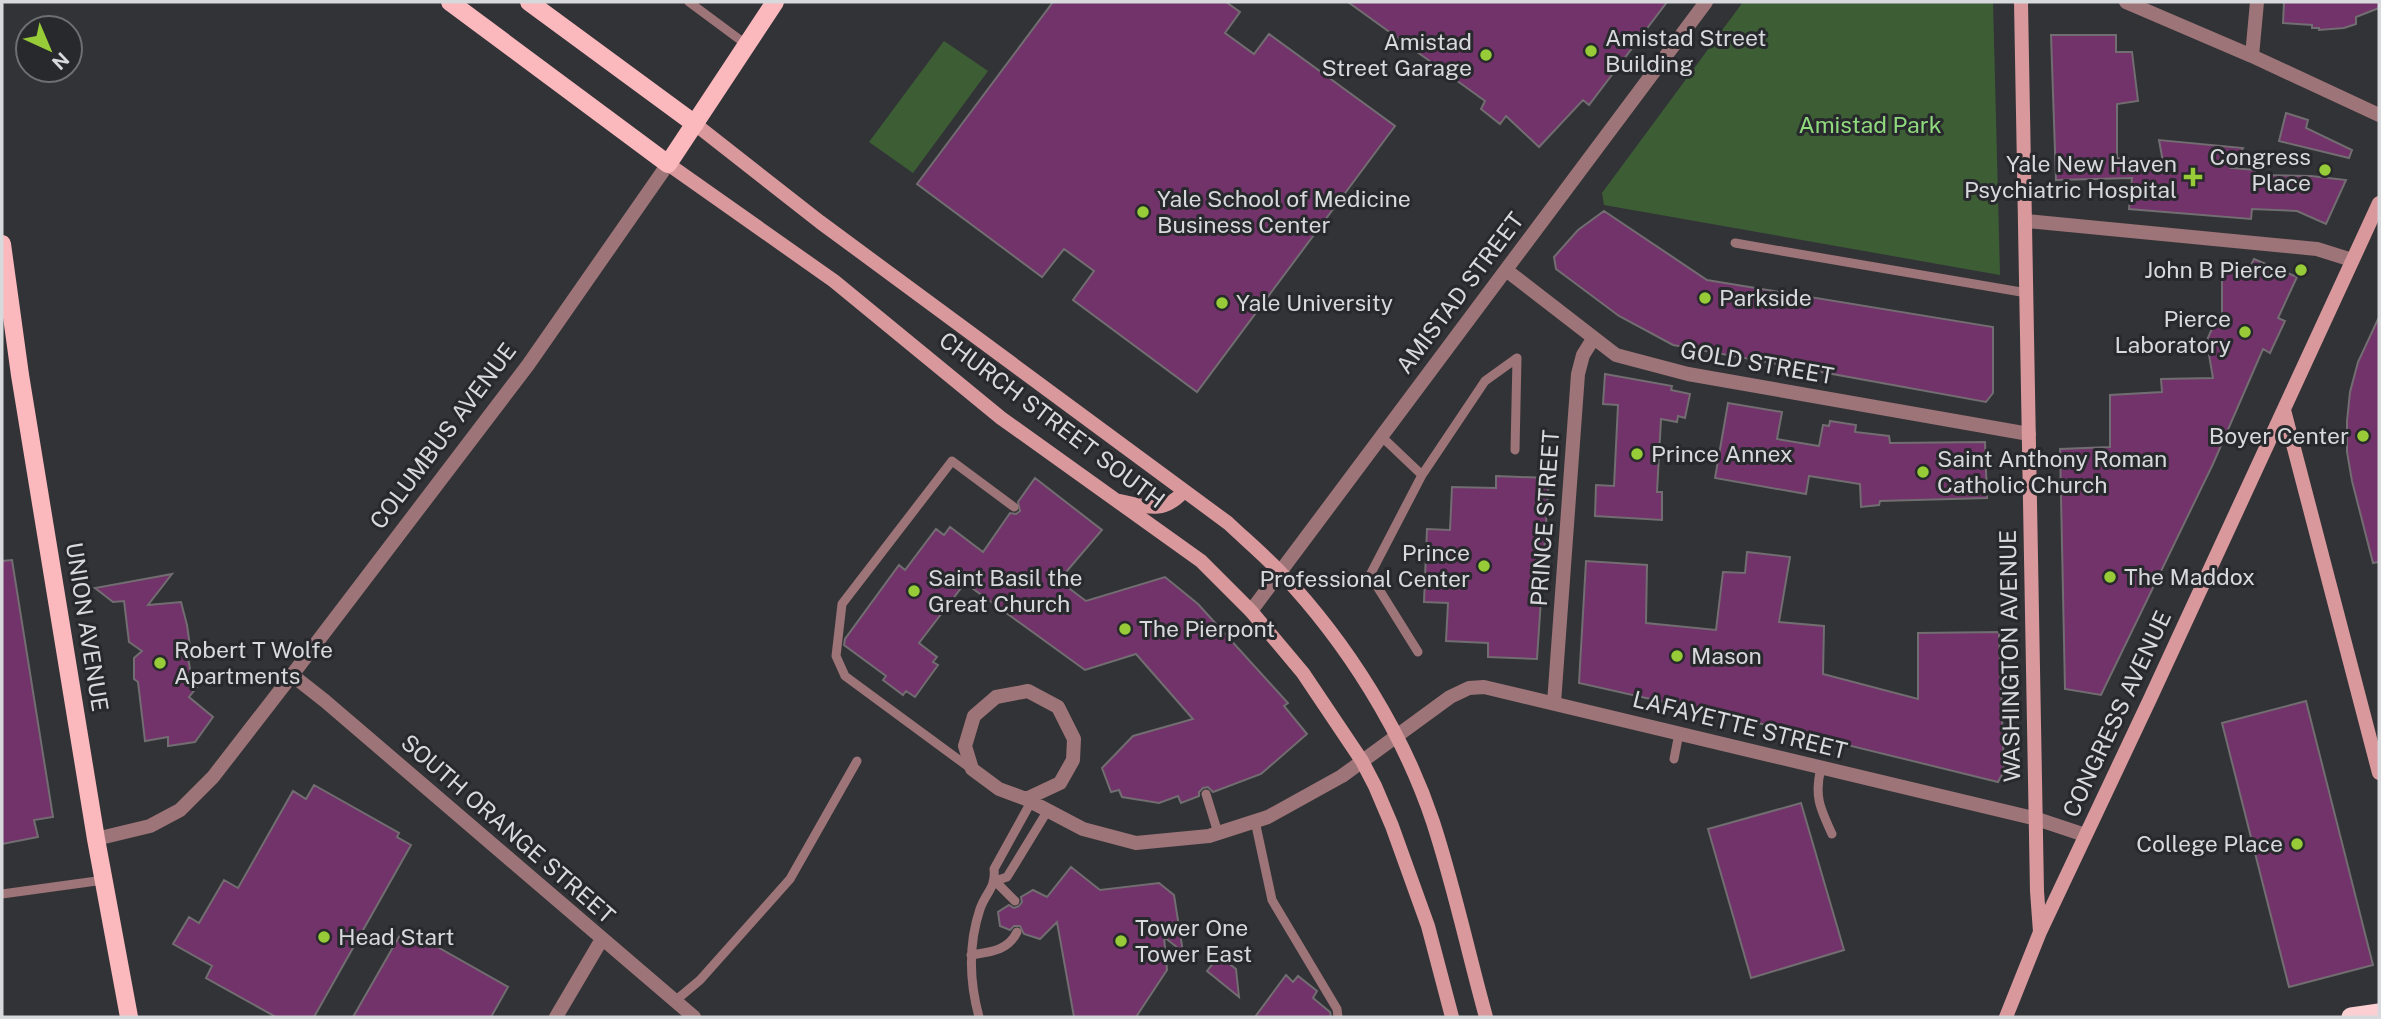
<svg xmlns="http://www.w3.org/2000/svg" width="2381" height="1019" viewBox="0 0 2381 1019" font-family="'Public Sans',sans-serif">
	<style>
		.green { fill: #3d5e35 }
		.building { fill: #713369; stroke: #716d70; stroke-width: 2 }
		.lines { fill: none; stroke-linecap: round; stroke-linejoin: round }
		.service { stroke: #9d7477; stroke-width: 9 }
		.minor { stroke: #9d7477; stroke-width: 14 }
		.tertiary { stroke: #9d7477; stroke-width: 14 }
		.secondary { stroke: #d8989c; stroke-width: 14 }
		.primary { stroke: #fcb9bd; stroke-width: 18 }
		.trunk { stroke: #fcd0d2; stroke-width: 19 }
		.poi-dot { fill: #97cc38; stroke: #28292d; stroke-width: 2.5 }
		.labels { text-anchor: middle; stroke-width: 6; stroke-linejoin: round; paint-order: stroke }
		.poi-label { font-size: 23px; fill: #d8d9dc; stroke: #28292d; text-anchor: start }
		.park-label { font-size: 23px; fill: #90da7e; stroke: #28292d }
		.street-label { font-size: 23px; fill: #d8d9dc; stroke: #28292d }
	</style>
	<rect width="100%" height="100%" fill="#323337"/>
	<path class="green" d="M1743,2H1993L2000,275L1604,205L1602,193Z
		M944,41L988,71L913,173L869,142Z"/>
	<path class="building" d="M1053,2H1226L1240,12L1225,33L1254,54L1269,34L1395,126L1197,392L1073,300L1094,271L1064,249L1042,277L917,184Z
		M1348,2H1667L1589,105L1583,100L1539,147L1506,116L1500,124L1481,109L1485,101Z
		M2284,2H2379V8L2356,17V24L2344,28L2319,30V28H2312V25L2283,23Z
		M2051,35H2116V52H2132L2138,101L2117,104V158L2163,162L2159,140L2243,148L2231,168L2255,170V175L2311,176L2346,180L2326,224L2297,211L2252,209L2251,219L2129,209L2132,178L2056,180Z
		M2286,113L2308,120L2306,128L2352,150L2349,158L2279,141Z
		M1604,211L1707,280L1993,327V393L1986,402L1673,345L1619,316L1556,269L1554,257L1578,230Z
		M2254,259L2297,277L2278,318L2285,321L2270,353L2263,349L2213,464L2101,695L2065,689L2060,449L2110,447V395L2162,392L2161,379L2213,378L2209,355L2214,344L2207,340L2214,324L2222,326V273L2248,271Z
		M2379,317V562L2373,563L2352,481L2347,452V421L2350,392L2358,362Z
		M1605,374L1672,386L1671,390L1690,394L1685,418L1678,416L1677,422L1661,419L1657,492H1662V520L1595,516L1596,485L1614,486L1618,405L1603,404Z
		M1728,403L1782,412L1777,439L1819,446L1823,425L1829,426L1830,421L1856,425L1855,432L1889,436L1890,443L1985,442L1987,498L1880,501L1879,505L1861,507L1860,484L1809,476L1806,494L1715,478Z
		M1496,476L1549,478L1537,659L1488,657V643L1446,641L1448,603L1424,602L1427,529L1450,530L1452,487L1496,488Z
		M1035,478L1102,530L1066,572L1070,589L1086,601L1165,577L1198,604L1288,703L1284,706L1307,734L1261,774L1213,792L1208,787L1203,788L1199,792V796L1181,803L1178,796L1159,803L1122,797L1119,790L1111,792L1102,768L1133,736L1193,719L1136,654L1085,670L965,583L919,643L937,657L933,662L938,665L915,697L906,691L903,695L883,680L886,676L844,645L845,639L899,565L905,570L936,529L944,535L950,527L983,552L1010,513L1016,514L1020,511L1018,502Z
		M1747,552L1790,557L1779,622L1824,626L1823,674L1918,699V633L1999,632L2004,771L1998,782L1762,724L1579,683L1586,561L1647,565L1646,623L1716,630L1723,572L1745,573Z
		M12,560L53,817L34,820L38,837L2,844V561Z
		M172,574L148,605L181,602L187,625L191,653L188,657L192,682L197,687L189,697L213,717L195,742L168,746V737L145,741L138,682L134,679V658L142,651L129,642L124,601L113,602L95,588Z
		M2306,701L2373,965L2289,987L2222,723Z
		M314,785L399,833L397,837L411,845L314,1017H276L206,978L212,966L173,944L189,917L199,923L224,880L238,888L293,791L306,799Z
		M1801,803L1844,950L1751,978L1708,829Z
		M1071,867L1100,890L1159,883L1174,895L1183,952L1164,937L1167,970L1136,1017H1074L1057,922L1040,939L1024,934L1020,926H1014L1010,930L1000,926L998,912L1009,905L1014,908L1019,906L1022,902L1021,897L1033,890L1047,897Z
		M404,928L508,987L491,1017H353Z
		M1219,956L1236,969L1239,997L1207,971Z
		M1286,975L1293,982L1298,976L1317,991L1313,998L1330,1012L1331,1017H1255Z"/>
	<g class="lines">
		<path class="service" d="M689,2L747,45
			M1735,243L2027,293
			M1382,437L1422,475L1370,575L1418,652
			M1422,475L1485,381L1517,358L1515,450
			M1674,759L1679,733
			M970,768L845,676L836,656L842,604L952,461L1014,507
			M1821,768C1814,796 1820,808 1832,834
			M1206,794L1218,833
			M1255,821L1272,900L1337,1009L1338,1017
			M995,881L1007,877L1048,810
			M995,881L1015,901
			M2,894L104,880
			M971,955C990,952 1008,951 1017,932
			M675,1001L700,980L790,879L857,761
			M979,1017C969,980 968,945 980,909C986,892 996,888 994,869L1031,802"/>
		<path class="minor" d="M2126,2L2252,56L2379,115
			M2252,56L2257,2
			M2026,221L2317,249L2352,260
			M1506,270L1616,355L1688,374L2029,434
			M1251,611L1706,2
			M292,675L528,365L668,164
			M1554,703L1578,374L1583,355L1593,339
			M1026,799L1060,783L1073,760L1074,739L1058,707L1028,691L996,697L974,716L965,746L972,769L999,789L1026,799L1083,829L1136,843L1209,836L1268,817L1342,776L1450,697L1469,688L1484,687L2037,819L2085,835"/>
		<path class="tertiary" d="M96,839L150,826L180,810L213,777L292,675L325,701L694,1017
			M556,1017L602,939"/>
		<path class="secondary" d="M2021,2L2037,891L2040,932
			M695,124L820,222L1228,523C1246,540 1265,556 1282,574C1347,643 1403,732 1433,822C1454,886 1468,952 1486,1017
			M668,164L834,281L1001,418L1201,561L1251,611L1303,673L1362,761L1375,786L1392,826L1428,926L1452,1017
			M2284,410L2379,773
			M1120,501C1147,507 1164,514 1184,491
			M2006,1017L2040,932L2150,699L2379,203"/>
		<path class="primary" d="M450,2L668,164L775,2
			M529,2L695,124
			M2,244L20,375L96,839L129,1017"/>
		<path class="trunk" d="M2351,1017L2379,1013"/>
	</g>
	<g class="poi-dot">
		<circle cx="1591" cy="51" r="7"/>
		<circle cx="1486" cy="55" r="7"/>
		<circle cx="2325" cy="170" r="7"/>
		<path d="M2189.5 166.5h7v7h7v7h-7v7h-7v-7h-7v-7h7z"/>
		<circle cx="1143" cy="212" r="7"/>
		<circle cx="2301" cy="270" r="7"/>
		<circle cx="1705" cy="298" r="7"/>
		<circle cx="1222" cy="303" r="7"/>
		<circle cx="2245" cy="332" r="7"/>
		<circle cx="2363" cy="436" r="7"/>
		<circle cx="1637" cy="454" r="7"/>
		<circle cx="1923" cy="472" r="7"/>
		<circle cx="1484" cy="566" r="7"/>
		<circle cx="2110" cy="577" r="7"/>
		<circle cx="914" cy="591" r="7"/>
		<circle cx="1125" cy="629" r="7"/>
		<circle cx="1677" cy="656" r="7"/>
		<circle cx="160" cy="663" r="7"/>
		<circle cx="2297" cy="844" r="7"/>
		<circle cx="324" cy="937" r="7"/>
		<circle cx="1121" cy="941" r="7"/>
	</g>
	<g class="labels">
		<g class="poi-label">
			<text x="1605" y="46">Amistad Street<tspan x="1605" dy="26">Building</tspan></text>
			<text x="1472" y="50" text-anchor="end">Amistad<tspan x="1472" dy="26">Street Garage</tspan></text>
			<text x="2311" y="165" text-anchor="end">Congress<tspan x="2311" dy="26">Place</tspan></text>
			<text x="2177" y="172" text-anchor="end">Yale New Haven<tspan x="2177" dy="26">Psychiatric Hospital</tspan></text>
			<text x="1157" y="207">Yale School of Medicine<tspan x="1157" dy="26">Business Center</tspan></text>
			<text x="2287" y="278" text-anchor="end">John B Pierce</text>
			<text x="1719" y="306">Parkside</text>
			<text x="1236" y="311">Yale University</text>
			<text x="2231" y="327" text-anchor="end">Pierce<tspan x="2231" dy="26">Laboratory</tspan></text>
			<text x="2349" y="444" text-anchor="end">Boyer Center</text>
			<text x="1651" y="462">Prince Annex</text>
			<text x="1937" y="467">Saint Anthony Roman<tspan x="1937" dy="26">Catholic Church</tspan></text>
			<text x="1470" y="561" text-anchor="end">Prince<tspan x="1470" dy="26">Professional Center</tspan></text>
			<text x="2124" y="585">The Maddox</text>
			<text x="928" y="586">Saint Basil the<tspan x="928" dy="26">Great Church</tspan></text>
			<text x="1139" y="637">The Pierpont</text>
			<text x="174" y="658">Robert T Wolfe<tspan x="174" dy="26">Apartments</tspan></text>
			<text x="1691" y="664">Mason</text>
			<text x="2283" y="852" text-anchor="end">College Place</text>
			<text x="1135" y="936">Tower One<tspan x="1135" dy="26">Tower East</tspan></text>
			<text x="338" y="945">Head Start</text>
		</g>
		<g class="park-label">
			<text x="1870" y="133">Amistad Park</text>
		</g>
		<g class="street-label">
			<text transform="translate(1460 293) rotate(-53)" y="8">AMISTAD STREET</text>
			<text transform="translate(1757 363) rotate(10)" y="8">GOLD STREET</text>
			<text transform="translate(1052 420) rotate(37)" y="8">CHURCH STREET SOUTH</text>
			<text transform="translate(443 436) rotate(-53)" y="8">COLUMBUS AVENUE</text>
			<text transform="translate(1545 518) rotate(-86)" y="8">PRINCE STREET</text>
			<text transform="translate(87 627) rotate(81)" y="8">UNION AVENUE</text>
			<text transform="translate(2010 656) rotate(-91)" y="8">WASHINGTON AVENUE</text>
			<text transform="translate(2117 714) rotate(-65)" y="8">CONGRESS AVENUE</text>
			<text transform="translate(1740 725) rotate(14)" y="8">LAFAYETTE STREET</text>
			<text transform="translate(508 829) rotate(41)" y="8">SOUTH ORANGE STREET</text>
		</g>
	</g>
	<rect width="2381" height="1019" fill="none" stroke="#d8d9dc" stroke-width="7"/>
	<g transform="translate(49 49) rotate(136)"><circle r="33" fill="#28292d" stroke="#6e6f73" stroke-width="2"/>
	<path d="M0-5L12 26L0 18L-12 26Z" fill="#97cc38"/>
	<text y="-10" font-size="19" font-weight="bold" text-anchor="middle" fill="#d8d9dc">N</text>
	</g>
</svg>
